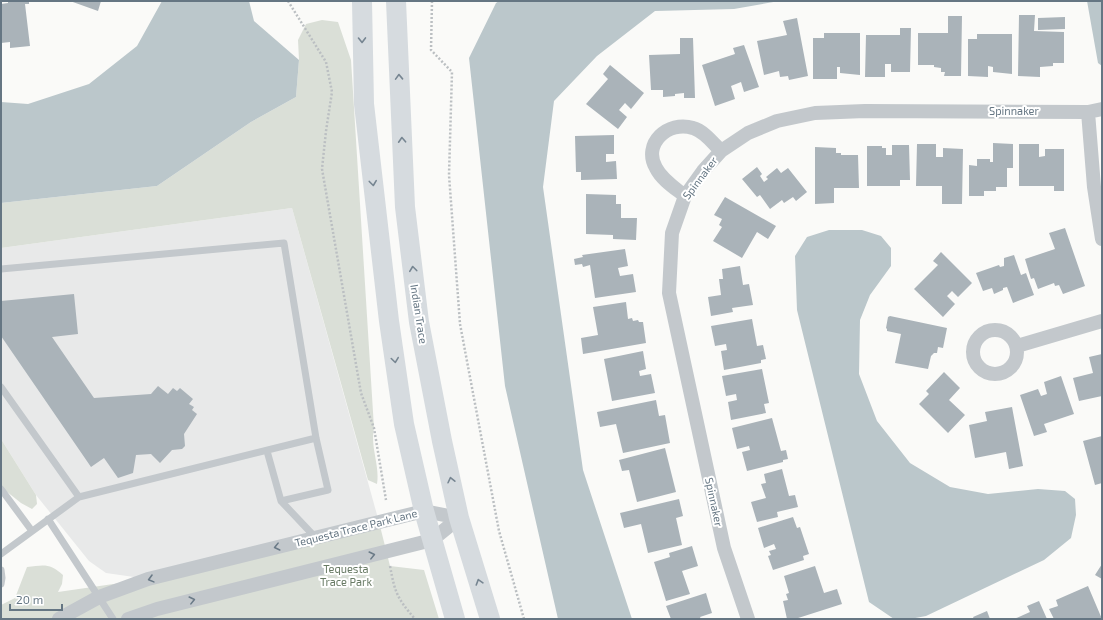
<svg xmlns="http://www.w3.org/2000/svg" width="1103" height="620" viewBox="0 0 1103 620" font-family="'Exo 2',sans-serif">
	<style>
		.built { fill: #e8e9e9 }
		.green { fill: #dadfd7 }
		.water { fill: #bbc7cb }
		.building { fill: #aab3b9 }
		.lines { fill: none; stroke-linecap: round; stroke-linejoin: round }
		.path { stroke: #bbbfc2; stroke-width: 2.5; stroke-dasharray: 2 2; stroke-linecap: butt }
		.service { stroke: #c3c8cc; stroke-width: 7 }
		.minor { stroke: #c3c8cc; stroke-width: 14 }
		.secondary { stroke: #d6dbdf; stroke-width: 20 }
		.oneway { stroke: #768591 }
		.oneway2 { stroke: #6a7a87 }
		.labels { text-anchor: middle; stroke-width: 4; stroke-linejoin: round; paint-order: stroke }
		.street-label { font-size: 11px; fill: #657683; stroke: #fff }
		.park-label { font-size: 11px; fill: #687a64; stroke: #fff }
	</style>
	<rect width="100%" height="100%" fill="#fafaf8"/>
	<path class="built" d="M292,208L379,522L148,579L106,573L89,561L36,495L1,439V248Z"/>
	<path class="green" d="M322,20L338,22L351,60L374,428C370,447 380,465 377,484L368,480L292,208L1,248V203L157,186L251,122L296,97L299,60L298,40L306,24Z
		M1,439L36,495L37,504L32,509L21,503L1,487Z
		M379,522L390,566L424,570L439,619H1V605L15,598L27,567C44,565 50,563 63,575L62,584L58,592L148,579Z"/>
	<path class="water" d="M162,1H249L254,21L299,60L296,97L251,122L157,186L1,203V102L28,104L89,84L137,46Z
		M499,1H779L734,9L655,11L597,56L554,101L543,187L583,470L632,619H558L505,386L469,58L496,3Z
		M1087,1H1102V66L1098,63Z
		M829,230H862L881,236L891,248V266L870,295L860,320L859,374L877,421L910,463L950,487L988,494L1038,489L1065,491L1075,499L1076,515L1071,538L1044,560L926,616L910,619H894L869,602L797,310L795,256L807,237Z"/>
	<path class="building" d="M8,1H29V4H25L30,46L10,48V42L1,43V4L8,3Z
		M70,1H101L98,11Z
		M1019,15H1035L1034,31L1064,32V63H1053V66L1040,67V77L1018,76Z
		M948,16H962L961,76H944L945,72H941V68L934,67V65H918V33H948Z
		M1065,17V29L1038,30V18Z
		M797,18L808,76L789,80L788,76L780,77L779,71L764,75L757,41L787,35L783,21Z
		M900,28H911L910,72H891V64H885V77H865L866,35H900Z
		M824,33H860V75L840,73V67H837V79H813V38H824Z
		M977,34H1012V74L993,72V67L988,66V77L968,76V39H977Z
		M680,38H693L695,98H684V93L675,94V96L663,97V90H651L649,55L680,54Z
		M744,45L759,87L744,92L741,82L731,86L735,99L715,106L702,65L735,54L733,48Z
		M610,65L644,93L631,109L625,103L619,110L627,117L618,129L586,104L608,79L603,74Z
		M614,135V154H606V162L616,161L617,179L581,180V172H576L575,136Z
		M993,143L1013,144V168H1007V187H996V191H984V196H969V165L977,166V159H990V162H993Z
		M917,144H936V157H943V148L963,149L962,204H942V186H916Z
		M1019,144H1039V157L1045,156V149H1064V191H1054V186H1019Z
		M892,145H909L910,180H900V186H867V146H882V148H886V155H892Z
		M815,147L836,148V153H841V155H858L859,188H834V203L815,204Z
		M757,167L762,174L760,176L764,182L768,179L766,177L777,168L781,173L788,168L807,192L796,201L793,197L784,203L782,200L770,209L760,195L757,197L742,179Z
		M586,194L616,195V204H621V218H637L636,240L613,239V235L586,234Z
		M725,197L776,226L768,239L757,232L742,258L713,241L722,227L719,225L722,219L714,215Z
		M1065,228L1085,286L1063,294L1059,285L1055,286L1054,283L1038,289L1034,278L1031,279L1025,259L1055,249L1049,233Z
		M625,249L628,266L618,268L620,276L633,274L636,292L595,298L590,265L583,267L582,264L575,265L574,259L583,257L582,255Z
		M941,252L972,283L958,297L952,291L947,296L955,304L943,317L914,289L938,265L933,261Z
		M1014,255L1021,275L1026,273L1034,295L1013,303L1007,287L1003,288V290L994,294L992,288L983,291L976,273L999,265L1000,267L1004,266V258Z
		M740,266L743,285L749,284L753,305L732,308L733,312L711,316L708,297L721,295L719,279H723L722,269Z
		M74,294L78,334L52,337L94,398L151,394L158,386L168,394L173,388L177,391L180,388L193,399L189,404L194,407L192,410L197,414L184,434L185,446L182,449L172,450L160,463L151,454L136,455L133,473L118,478L104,458L91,467L1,336V301Z
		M626,302L628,319L632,318L633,321L638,320L639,322H643L646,343L583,354L581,338L598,335L593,307Z
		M890,316L947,328L943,348L938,347L937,353H934L931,356L928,369L895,363L901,334L887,331V329L886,328L888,317Z
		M752,319L757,346L763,345L766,359L761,360V363L724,370L721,351L727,350L726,344L715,346L711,326Z
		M643,351L646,369L639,371L640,376L651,374L655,393L612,401L604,359Z
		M1102,354V396L1079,401L1073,378L1093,373L1089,357Z
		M762,369L769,403L764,404L766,413L731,420L728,402L737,400L736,394L726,396L722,376Z
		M944,372L960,388L949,400L965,415L948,433L919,404L929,394L926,391Z
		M1061,376L1074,414L1044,424L1047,432L1034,436L1020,395L1038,389L1041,396L1047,394L1044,382Z
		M656,400L659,416L665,415L670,443L623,453L616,424L600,427L597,412Z
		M1012,407L1023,466L1009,469L1006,452L975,458L969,425L987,421L985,412Z
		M772,418L781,451L786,450L788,459L783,460V462L747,471L742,452L750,450L749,446L737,449L732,428Z
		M1102,436V483L1095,485L1083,441Z
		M665,448L676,492L637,502L629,470L622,471L619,460Z
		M782,469L789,496L795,495L798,507L777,512L778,517L757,522L751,502L766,498L761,484L766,483L764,474Z
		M679,499L683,516L676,518L682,545L648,553L641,524L624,528L620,513Z
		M793,517L797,528L800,527L809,554L803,556L804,560L773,570L768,556L771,555L769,551L776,549L774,544L764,548L758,528Z
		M692,546L698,566L682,571L690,594L666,601L654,562L670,557L669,553Z
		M1102,564V579L1095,575Z
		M815,566L824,593L837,589L842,604L795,619H787L783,601L788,600L786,594L789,593L784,576Z
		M1088,586L1102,619H1054L1049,609L1058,606L1056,600Z
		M706,593L712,613L700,617L701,619H671L666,606Z
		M1039,601L1047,619H1014L1030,612L1027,606Z
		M987,611L990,619H974L973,617Z"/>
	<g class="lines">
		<path class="path" d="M288,1L326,62L332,92L326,131L322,169L361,393L374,428L386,500
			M432,1L431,50L452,72L449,175L460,324L499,531L524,619
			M390,566C395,593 397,598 415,619"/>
		<path class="service" d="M1,269L284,243L316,438L328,490L281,501
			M1,387L79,497
			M267,451L281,501L315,537
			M1,489L32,531
			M48,519L113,619
			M1,554L79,497L316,438
			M1,570L2,578L1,584"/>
		<path class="minor" d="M1088,112L1094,187L1102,239
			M685,196C675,188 662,180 656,168C642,144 668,120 693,128C704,131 713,143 721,151
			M973 352a22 22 0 1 1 44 0a22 22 0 1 1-44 0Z
			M1017,346L1102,321
			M59,619L99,597L148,579L424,511L459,518
			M128,619L157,609L432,540L459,518
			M748,619L724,548L669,293L672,233L685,196L703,171L721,151L748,133L777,121L815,113L865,111L1088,112L1102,109"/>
		<path class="secondary" d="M362,1L364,104L389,321L404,424L424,511L455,619
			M396,1L405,207L419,322L442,441L459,518L490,619"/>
	</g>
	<defs><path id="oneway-chevron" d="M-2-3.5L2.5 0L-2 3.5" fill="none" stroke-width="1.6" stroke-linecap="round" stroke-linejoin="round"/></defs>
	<g class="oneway">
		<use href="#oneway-chevron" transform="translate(362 40) rotate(89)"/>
		<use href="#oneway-chevron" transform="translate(399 77) rotate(-92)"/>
		<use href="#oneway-chevron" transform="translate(402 140) rotate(-93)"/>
		<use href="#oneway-chevron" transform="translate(373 183) rotate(83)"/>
		<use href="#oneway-chevron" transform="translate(413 269) rotate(-97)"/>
		<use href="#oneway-chevron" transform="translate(395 360) rotate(82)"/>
		<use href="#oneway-chevron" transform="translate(451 480) rotate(-103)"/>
		<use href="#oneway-chevron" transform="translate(479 582) rotate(-107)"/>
	</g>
	<g class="oneway2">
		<use href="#oneway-chevron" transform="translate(277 547) rotate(166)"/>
		<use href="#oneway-chevron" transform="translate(372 555) rotate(-14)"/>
		<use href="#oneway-chevron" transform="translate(151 579) rotate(165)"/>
		<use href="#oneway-chevron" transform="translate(192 600) rotate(-14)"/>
	</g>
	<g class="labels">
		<g class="street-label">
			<text x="1014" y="115">Spinnaker</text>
			<text transform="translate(700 178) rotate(-53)" y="4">Spinnaker</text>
			<text transform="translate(419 314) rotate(81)" y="4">Indian Trace</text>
			<text transform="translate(714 502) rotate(78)" y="4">Spinnaker</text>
			<text transform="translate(356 528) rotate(-14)" y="4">Tequesta Trace Park Lane</text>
		</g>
		<g class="park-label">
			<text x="346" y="573">Tequesta<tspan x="346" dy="13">Trace Park</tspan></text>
		</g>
	</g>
	<rect width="1103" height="620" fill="none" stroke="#657683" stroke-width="4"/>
	<path d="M10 604v6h52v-6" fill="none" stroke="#657683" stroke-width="2"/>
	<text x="16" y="604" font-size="12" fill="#657683" stroke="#ffffff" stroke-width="3" paint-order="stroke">20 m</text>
</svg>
